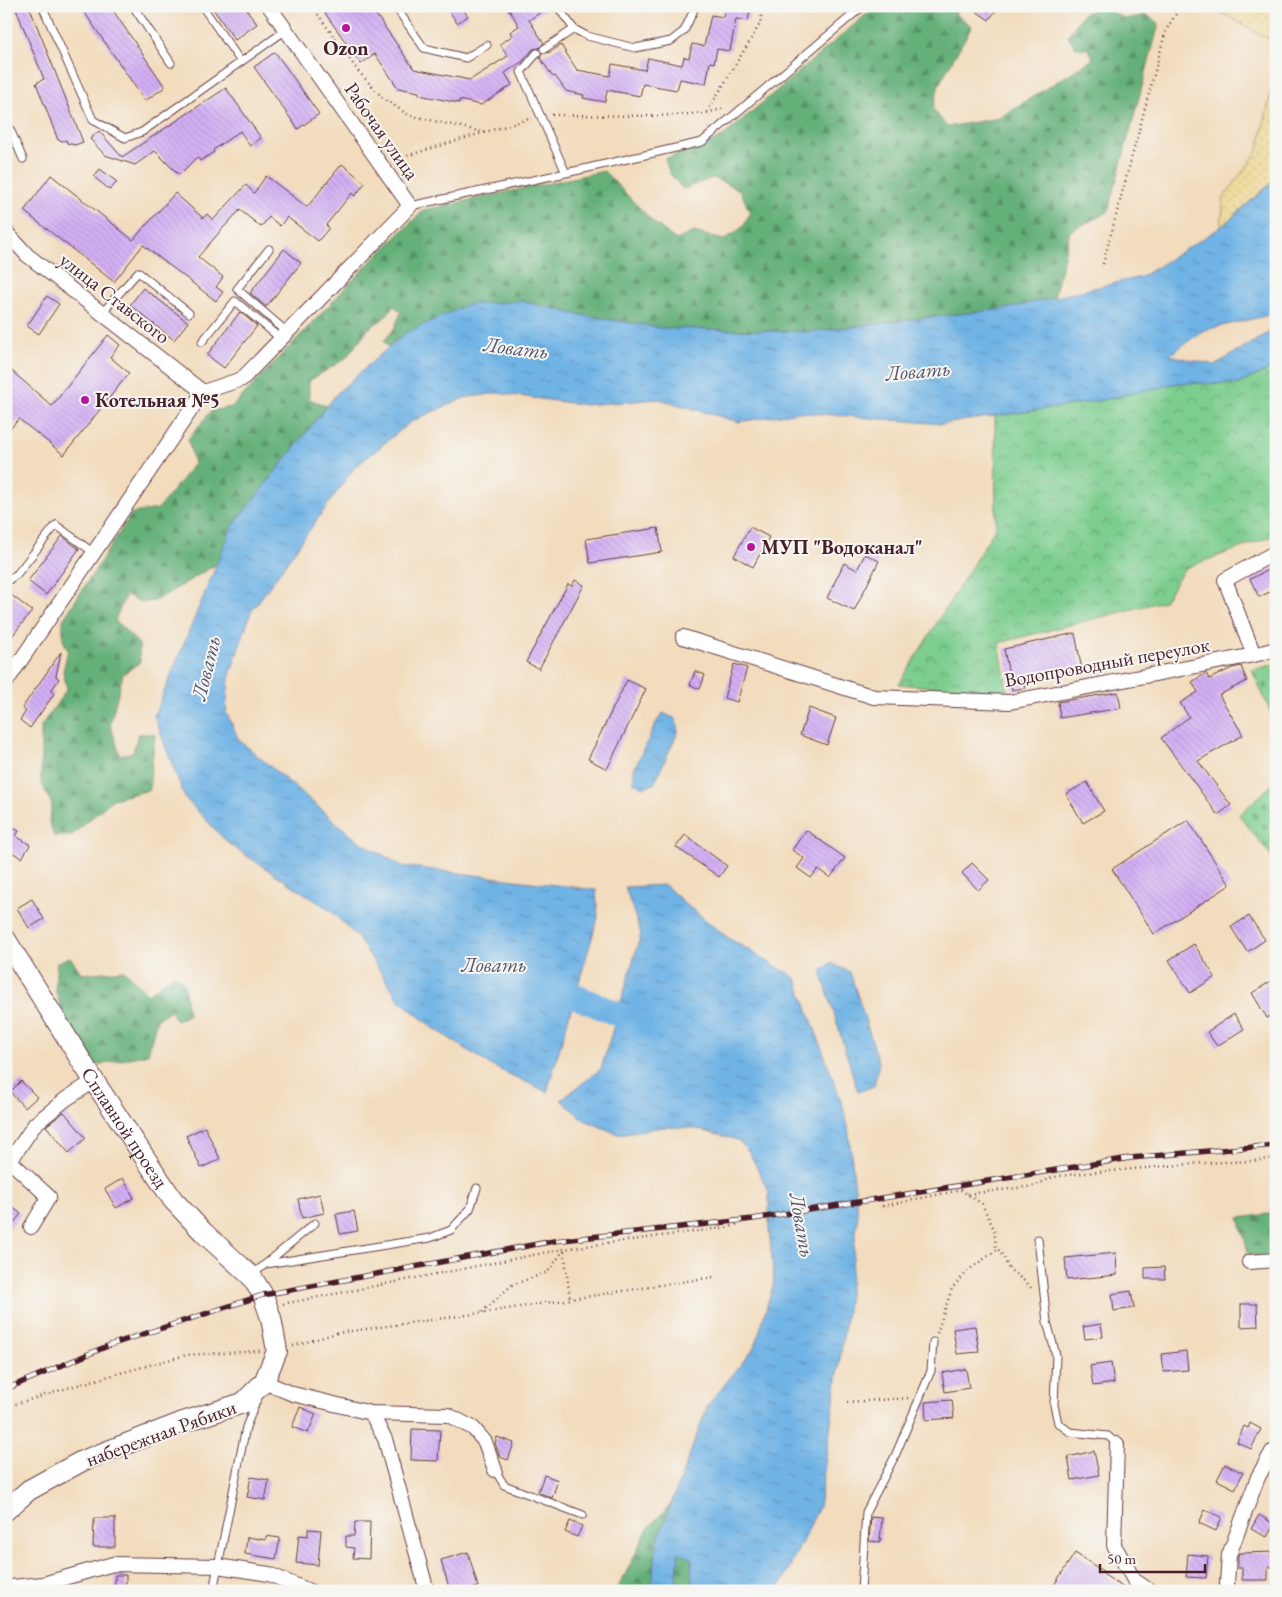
<svg xmlns="http://www.w3.org/2000/svg" width="1282" height="1597" viewBox="0 0 1282 1597" font-family="'EB Garamond',serif">
	<style>
		.forest { fill: url(#forest-firs); stroke: #586852 }
		.sand { fill: url(#sand-dots); stroke: #9c7c64 }
		.cemetery { fill: url(#cemetery-stones); stroke: #63765c }
		.park { fill: url(#park-crowns); stroke: #63765c }
		.water { fill: url(#water-ripples); stroke: #5d6988 }
		.lines { fill: none; stroke-linecap: round; stroke-linejoin: round }
		.river { stroke: #70b3e5; stroke-width: 25 }
		.building { fill: url(#building-back-hatch) }
		.lane-casing { stroke: #633b41; stroke-width: 9 }
		.street-casing { stroke: #633b41; stroke-width: 16 }
		.secondary-casing { stroke: #633b41; stroke-width: 22 }
		.path { stroke: #633b41; stroke-width: 2.5; stroke-dasharray: 1 4; stroke-linecap: butt }
		.lane { stroke: #fff; stroke-width: 7 }
		.street { stroke: #fff; stroke-width: 14 }
		.secondary { stroke: #fff; stroke-width: 20 }
		.rail-casing { stroke: #4a1f2b; stroke-width: 5.5 }
		.rail { stroke: #f6f6f2; stroke-width: 4; stroke-dasharray: 11; stroke-linecap: butt }
		.poi-dot { fill: #b5179e; stroke: #f6f6f2; stroke-width: 2 }
		.labels { text-anchor: middle; stroke-width: 4; stroke-linejoin: round; paint-order: stroke }
		.poi-label { font-size: 20px; font-weight: bold; fill: #4a1f2b; stroke: #f6f6f2; text-anchor: start }
		.street-label { font-size: 20px; fill: #4a1f2b; stroke: #f6f6f2 }
		.water-label { font-size: 21px; font-style: italic; fill: #57536c; stroke: #f6f6f2 }
	</style>
	<defs>
		<pattern id="forest-firs" width="22" height="20" patternUnits="userSpaceOnUse" patternTransform="scale(1.25)"><rect width="22" height="20" fill="#65b079"/><path d="M5 1l3.5 6h-7zM16 11l3.5 6h-7z" fill="#558f63"/></pattern>
		<pattern id="sand-dots" width="8" height="8" patternUnits="userSpaceOnUse" patternTransform="scale(1.25)"><rect width="8" height="8" fill="#eeda9e"/><path d="M2 2h.1M6 6h.1" fill="none" stroke="#cebb88" stroke-width="1.8" stroke-linecap="round"/></pattern>
		<pattern id="cemetery-stones" width="16" height="16" patternUnits="userSpaceOnUse" patternTransform="scale(1.25)"><rect width="16" height="16" fill="#7ccd8e"/><path d="M2 7V4a2 2 0 0 1 4 0v3zM10 15v-3a2 2 0 0 1 4 0v3z" fill="#68a674"/></pattern>
		<pattern id="park-crowns" width="20" height="18" patternUnits="userSpaceOnUse" patternTransform="scale(1.25)"><rect width="20" height="18" fill="#7ccd8e"/><path d="M2 6a3 3 0 1 1 6 0M12 15a3 3 0 1 1 6 0" fill="none" stroke="#68a674"/></pattern>
		<pattern id="water-ripples" width="26" height="14" patternUnits="userSpaceOnUse" patternTransform="scale(1.25)"><rect width="26" height="14" fill="#70b3e5"/><path d="M2 4q2-2 4 0t4 0M15 11q2-2 4 0t4 0" fill="none" stroke="#5e91ba"/></pattern>
		<pattern id="building-back-hatch" width="6" height="6" patternUnits="userSpaceOnUse" patternTransform="scale(1.25)"><rect width="6" height="6" fill="#d2aff4"/><path d="M-1 5l2 2M0 0l6 6M5-1l2 2" fill="none" stroke="#b696d1"/></pattern>
	</defs>
	<rect width="100%" height="100%" fill="#f6f6f2"/>
	<filter id="ink" filterUnits="userSpaceOnUse"><feTurbulence type="fractalNoise" baseFrequency=".02" numOctaves="2"/><feDisplacementMap in="SourceGraphic" scale="10" xChannelSelector="R" yChannelSelector="G"/><feConvolveMatrix kernelMatrix="1 2 1 2 8 2 1 2 1" color-interpolation-filters="sRGB"/></filter>
	<filter id="wash" filterUnits="userSpaceOnUse"><feTurbulence type="fractalNoise" baseFrequency=".0096" numOctaves="4" result="noise"/><feDisplacementMap in="SourceGraphic" scale="20" xChannelSelector="R" yChannelSelector="G"/><feGaussianBlur stdDeviation="1.12" result="paint"/><feColorMatrix in="noise" values="0 0 0 0 0 0 0 0 0 0 0 0 0 0 0 0 0 1.4 0 .05"/><feComposite in="paint" operator="in"/></filter>
	<g filter="url(#wash)">
		<rect width="100%" height="100%" fill="#f2dcbd"/>
		<path class="forest" d="M876,6H961L955,14L972,26L939,84L933,109L947,127L999,118L1093,59L1089,49L1076,48L1068,36L1083,14L1102,6L1125,19L1147,15L1159,24L1108,212L1070,231L1054,298L1009,308L809,332L661,328L570,313L522,301L405,333L388,347L384,341L394,329L401,312L394,306L384,318L368,329L346,358L309,381V399L327,406L232,527L217,564L157,600L143,603L126,595L115,620L139,644L140,662L123,674L110,724L120,755L133,752L138,734H155L149,790L113,799L71,836H54L49,821L52,805L41,782V726L67,689L63,671L68,650L63,640V620L132,513L158,509L194,464L188,439L211,411L232,407L372,260L424,210L604,171L652,221L676,240L694,232L724,240L743,227L750,213L740,190L713,178L683,189L670,174L665,159L721,138Z
			M70,957L82,974L124,970L148,994L174,974L184,983L188,1015L176,1021L171,1010L157,1019L148,1054L94,1066L61,1010L55,988L57,962Z
			M1276,1213V1254L1249,1256L1239,1218Z
			M672,1503L657,1542L651,1591H616L630,1565L648,1528Z
			M679,1552L691,1558L692,1591H675Z"/>
		<path class="sand" d="M1210,6H1276V60L1270,40Z
			M1276,69V173L1272,182L1221,227L1224,197L1258,151Z"/>
		<path class="cemetery" d="M1276,664V725L1252,670Z
			M1276,781V862L1239,815Z"/>
		<path class="park" d="M1276,362V535L1185,568L1164,601L999,643L1008,694L899,684L996,527L995,416L1098,401L1178,383L1238,384L1266,371Z"/>
		<path class="water" d="M1276,173V311L1266,316L1204,330L1169,355L1215,365L1276,328V362L1266,371L1238,384L1178,383L1098,401L942,424L798,412L739,422L659,399L585,405L497,393L464,398L412,421L354,468L251,612L229,678L226,712L239,740L357,840L402,866L596,890L598,917L547,1092L492,1066L432,1027L399,1000L358,938L330,910L230,845L185,798L154,716L232,527L338,392L405,333L466,305L522,301L570,313L661,328L809,332L1009,308L1141,277L1221,227L1272,183Z
			M663,713L676,719L678,732L654,784L643,787L634,783V769L656,723Z
			M665,885L688,906L727,937L796,978L843,1106L848,1126L858,1215L847,1310L819,1507L778,1591H692L691,1558L679,1552L675,1591H651L657,1542L708,1405L755,1347L774,1282L769,1229V1192L749,1152L738,1140L692,1128L664,1127L618,1134L584,1120L561,1100L601,1069L641,934L625,887Z
			M831,963L850,972L879,1063L874,1086L858,1092L821,971Z"/>
		<g class="lines">
			<path class="river" d="M543,983L649,1027"/>
		</g>
		<g id="blocks">
			<path class="building" d="M23,6H29L83,142L75,145L67,143L66,140L63,141L58,140L36,83L44,79L16,9Z
				M80,6H110L165,87L145,101Z
				M211,6H244L257,24L235,40Z
				M320,6H370L414,69L470,80L508,56L500,44L512,36L510,32L519,26L507,6H550L529,20L544,43L539,48L533,49L523,61L505,73L512,85L481,105L459,100V103L419,95V92L398,88L375,54L361,64Z
				M446,6H461L468,16L457,23Z
				M725,6H751L748,21L736,19L730,51L717,49L714,63L710,62L706,84L680,79L677,90L643,84L640,96L607,90L605,102L583,98L584,95L566,91L555,76L553,77L540,58L542,54L550,52L561,45L577,70L610,76L612,64L645,70L648,58L682,65L684,57L689,58L692,44L704,46L711,15L723,17Z
				M969,6H999L989,20Z
				M275,52L319,114L298,129L254,67Z
				M226,88L261,138L250,146L240,131L213,150L214,152L200,161L197,157L179,175L155,151L135,165L105,155L90,139L99,131L122,157Z
				M342,164L365,183L355,196L352,193L326,225L329,228L318,241L287,217L280,226L269,217L261,227L240,210L223,228L198,257L223,277L216,287L223,292L216,301L143,245L114,282L24,211L51,175L133,240L175,193L203,218L207,214L213,220L246,185L254,193L266,176L307,207Z
				M100,169L117,182L110,190L94,177Z
				M284,249L301,263L266,307L250,293Z
				M143,288L188,322L174,340L130,305Z
				M47,296L59,304L39,334L27,326Z
				M240,312L257,326L224,368L207,355Z
				M108,335L120,345L110,357L129,373L64,455L19,419L6,433V366L52,406Z
				M750,527L769,537L753,567L734,556Z
				M658,528L662,552L590,563L586,539Z
				M62,536L79,549L46,595L28,581Z
				M865,554L879,561L854,611L827,598L844,563L857,570Z
				M1276,566V589L1259,597L1250,579Z
				M575,580L584,585L539,669L526,662L568,584L572,586Z
				M6,591L32,611L6,644Z
				M1075,633L1082,670L1024,682L1025,688L1012,690L1004,649Z
				M61,652L56,676L59,679L51,691L54,694L30,728L20,720L26,711L22,708Z
				M734,664L747,668L737,702L724,698Z
				M1241,666L1247,681L1219,695L1243,735L1198,761L1231,805L1218,815L1161,738L1189,717L1180,703L1198,692L1192,682L1206,673L1209,679L1232,668Z
				M695,671L705,675L700,689L690,685Z
				M627,680L646,689L607,769L588,759Z
				M1118,692L1121,708L1060,718L1058,702Z
				M809,708L836,718L827,745L800,735Z
				M1087,782L1104,811L1083,823L1066,794Z
				M1188,820L1230,885L1154,934L1112,869Z
				M6,824L19,831L16,836L30,845L22,858L8,850L6,852Z
				M806,830L845,858L830,878L818,869L811,878L797,868L804,858L792,850Z
				M685,835L727,866L719,877L676,847Z
				M972,863L989,880L978,890L962,873Z
				M32,899L44,919L29,928L17,908Z
				M1249,916L1265,940L1247,952L1231,927Z
				M1194,944L1215,977L1190,993L1169,960Z
				M1276,978V1012L1267,1018L1252,993Z
				M1234,1014L1244,1029L1217,1046L1207,1032Z
				M21,1081L37,1097L25,1108L10,1092Z
				M64,1112L86,1138L69,1153L46,1126Z
				M205,1127L220,1159L201,1168L186,1136Z
				M123,1178L134,1198L116,1208L105,1189Z
				M320,1194L324,1213L302,1218L298,1199Z
				M6,1202L21,1214L6,1232Z
				M354,1211L358,1231L340,1234L336,1214Z
				M1116,1253L1117,1275L1067,1280L1065,1258Z
				M1164,1267L1165,1279H1145V1268Z
				M1131,1291L1134,1308L1114,1311L1112,1294Z
				M1241,1304H1257L1258,1326L1241,1327Z
				M1101,1324L1103,1337L1085,1339L1083,1327Z
				M975,1326L979,1352L957,1354L953,1329Z
				M1186,1351L1188,1370L1164,1372L1162,1354Z
				M1111,1363L1114,1383L1093,1386L1090,1366Z
				M966,1369L969,1388L945,1392L942,1373Z
				M952,1400L954,1418L926,1420L925,1402Z
				M300,1407L316,1414L308,1433L292,1427Z
				M1250,1423L1261,1429L1251,1449L1237,1442L1244,1426L1248,1428Z
				M412,1429L440,1430L438,1461L411,1460Z
				M497,1437L514,1443L508,1460L500,1457L495,1443Z
				M1094,1451L1099,1475L1072,1480L1068,1457Z
				M1225,1464L1243,1473L1235,1489L1217,1480Z
				M544,1475L558,1480L552,1498L538,1492Z
				M251,1477L269,1480L265,1500L247,1497Z
				M1205,1510L1222,1517L1216,1531L1199,1523Z
				M1259,1515L1274,1524L1267,1537L1251,1529Z
				M871,1517L882,1518L880,1542L869,1541Z
				M94,1518H115V1547H93Z
				M570,1521L582,1526L577,1537L565,1532Z
				M355,1522H370L369,1559L353,1558L354,1548L346,1547V1536H354Z
				M308,1529L321,1530L318,1565L296,1563L299,1535L308,1536Z
				M266,1536L280,1538L276,1559L245,1554L247,1537L266,1540Z
				M468,1552L478,1587L465,1591H450L441,1560Z
				M1276,1552V1567H1268V1580H1242V1568H1238V1557L1239,1553Z
				M1075,1553L1104,1572L1103,1574L1128,1591H1050Z
				M1188,1554L1208,1556L1206,1578L1186,1577Z
				M115,1575H126V1591H115Z"/>
		</g>
	</g>
	<g filter="url(#ink)">
		<use href="#blocks" fill-opacity="0" stroke="#633b41" stroke-width="1"/>
		<g class="lines">
			<defs>
				<path id="lane" d="M133,6L171,63
					M202,6L241,62
					M395,6L424,48L466,58L487,45
					M557,6L574,29L587,36L635,48L671,41L684,31L693,12L694,6
					M44,10L93,120L125,138L142,132L286,30
					M544,49L574,29
					M537,53L521,72L566,173
					M6,120L23,159
					M410,206L566,173L702,142L863,6
					M269,249L237,289L287,332
					M102,313L138,272L189,313
					M202,342L235,301L281,339
					M6,582L17,574L56,525L94,553
					M1038,1239L1047,1322L1056,1355L1054,1405L1058,1423L1070,1432L1108,1436L1117,1444
					M266,1264L430,1238L451,1230L470,1209L477,1188
					M251,1276L315,1223
					M495,1470L504,1485L583,1515
					M213,1591L246,1427L258,1397
					M861,1591L866,1512L895,1456L931,1371L933,1342"/>
				<path id="street" d="M6,232L27,255L203,392
					M683,637L874,697L1010,702L1254,655L1276,649
					M1254,655L1225,580L1276,552
					M6,682L203,392L242,379L410,206L269,6
					M31,1227L49,1197L10,1161L35,1124L66,1099L94,1081
					M1249,1262L1276,1260
					M264,1382L293,1394L371,1413L448,1415L473,1428L485,1442L495,1470
					M371,1413L385,1439L427,1591
					M1117,1444L1114,1545L1134,1580L1150,1591
					M6,1586L12,1587L43,1584L113,1564L217,1566L269,1574L309,1591
					M1228,1591L1227,1583L1229,1555L1258,1477L1272,1452H1276"/>
				<g id="secondary">
					<path id="s1" d="M6,940L94,1081L173,1200L204,1233L251,1276L263,1295L271,1318L277,1351L264,1382L243,1403L183,1422L82,1461L29,1490L6,1510"/>
				</g>
			</defs>
			<use href="#lane" class="lane-casing"/>
			<use href="#street" class="street-casing"/>
			<use href="#secondary" class="secondary-casing"/>
			<path class="path" d="M312,6L358,71L382,97L408,115L483,132
				M1259,6L1276,11
				M707,112L760,24L763,6
				M552,115L656,116L706,113L725,108
				M393,160L532,118
				M1103,264L1166,30L1181,6
				M968,1194L1034,1186L1053,1177L1075,1174L1203,1163L1252,1161L1276,1158
				M564,1251L570,1299
				M283,1304L564,1249L729,1227L753,1219L882,1199L883,1206L961,1190L982,1204L994,1229L996,1246L1004,1258L1009,1269L1027,1283L1032,1289
				M482,1312L512,1285L548,1272L563,1251
				M937,1333L952,1288L970,1269L998,1249
				M293,1346L337,1333L481,1313L713,1277
				M847,1402L909,1398
				M6,1407L84,1383L186,1355L260,1351"/>
			<use href="#lane" class="lane"/>
			<use href="#street" class="street"/>
			<use href="#secondary" class="secondary"/>
			<defs>
				<path id="rail" d="M6,1389L110,1345L263,1295L554,1241L753,1219L1130,1158L1276,1145"/>
			</defs>
			<use href="#rail" class="rail-casing"/>
			<use href="#rail" class="rail"/>
		</g>
	</g>
	<g class="poi-dot">
		<circle cx="346" cy="28" r="5"/>
		<circle cx="85" cy="400" r="5"/>
		<circle cx="751" cy="547" r="5"/>
	</g>
	<g class="labels">
		<g class="poi-label">
			<text x="346" y="55" text-anchor="middle">Ozon</text>
			<text x="95" y="407">Котельная №5</text>
			<text x="761" y="554">МУП "Водоканал"</text>
		</g>
		<g class="street-label">
			<text transform="translate(382 131) rotate(55)" y="7">Рабочая улица</text>
			<text transform="translate(115 298) rotate(38)" y="7">улица Ставского</text>
			<text transform="translate(1107 662) rotate(-10)" y="7">Водопроводный переулок</text>
			<text dy="7" stroke="none"><textPath href="#s1" startOffset="222">Сплавной проезд</textPath></text>
			<text transform="translate(161 1433) rotate(-20)" y="7">набережная Рябики</text>
		</g>
		<g class="water-label">
			<text transform="translate(516 348) rotate(7)" y="7">Ловать</text>
			<text transform="translate(918 371) rotate(-5)" y="7">Ловать</text>
			<text transform="translate(206 668) rotate(-76)" y="7">Ловать</text>
			<text x="494" y="972">Ловать</text>
			<text transform="translate(802 1225) rotate(80)" y="7">Ловать</text>
		</g>
	</g>
	<rect width="1282" height="1597" fill="none" stroke="#f6f6f2" stroke-width="25"/>
	<path d="M1100 1564v8h105v-8" fill="none" stroke="#4a1f2b" stroke-width="2.5"/>
	<text x="1107" y="1564" font-size="15" fill="#4a1f2b" stroke="#f6f6f2" stroke-width="4" paint-order="stroke">50 m</text>
</svg>
